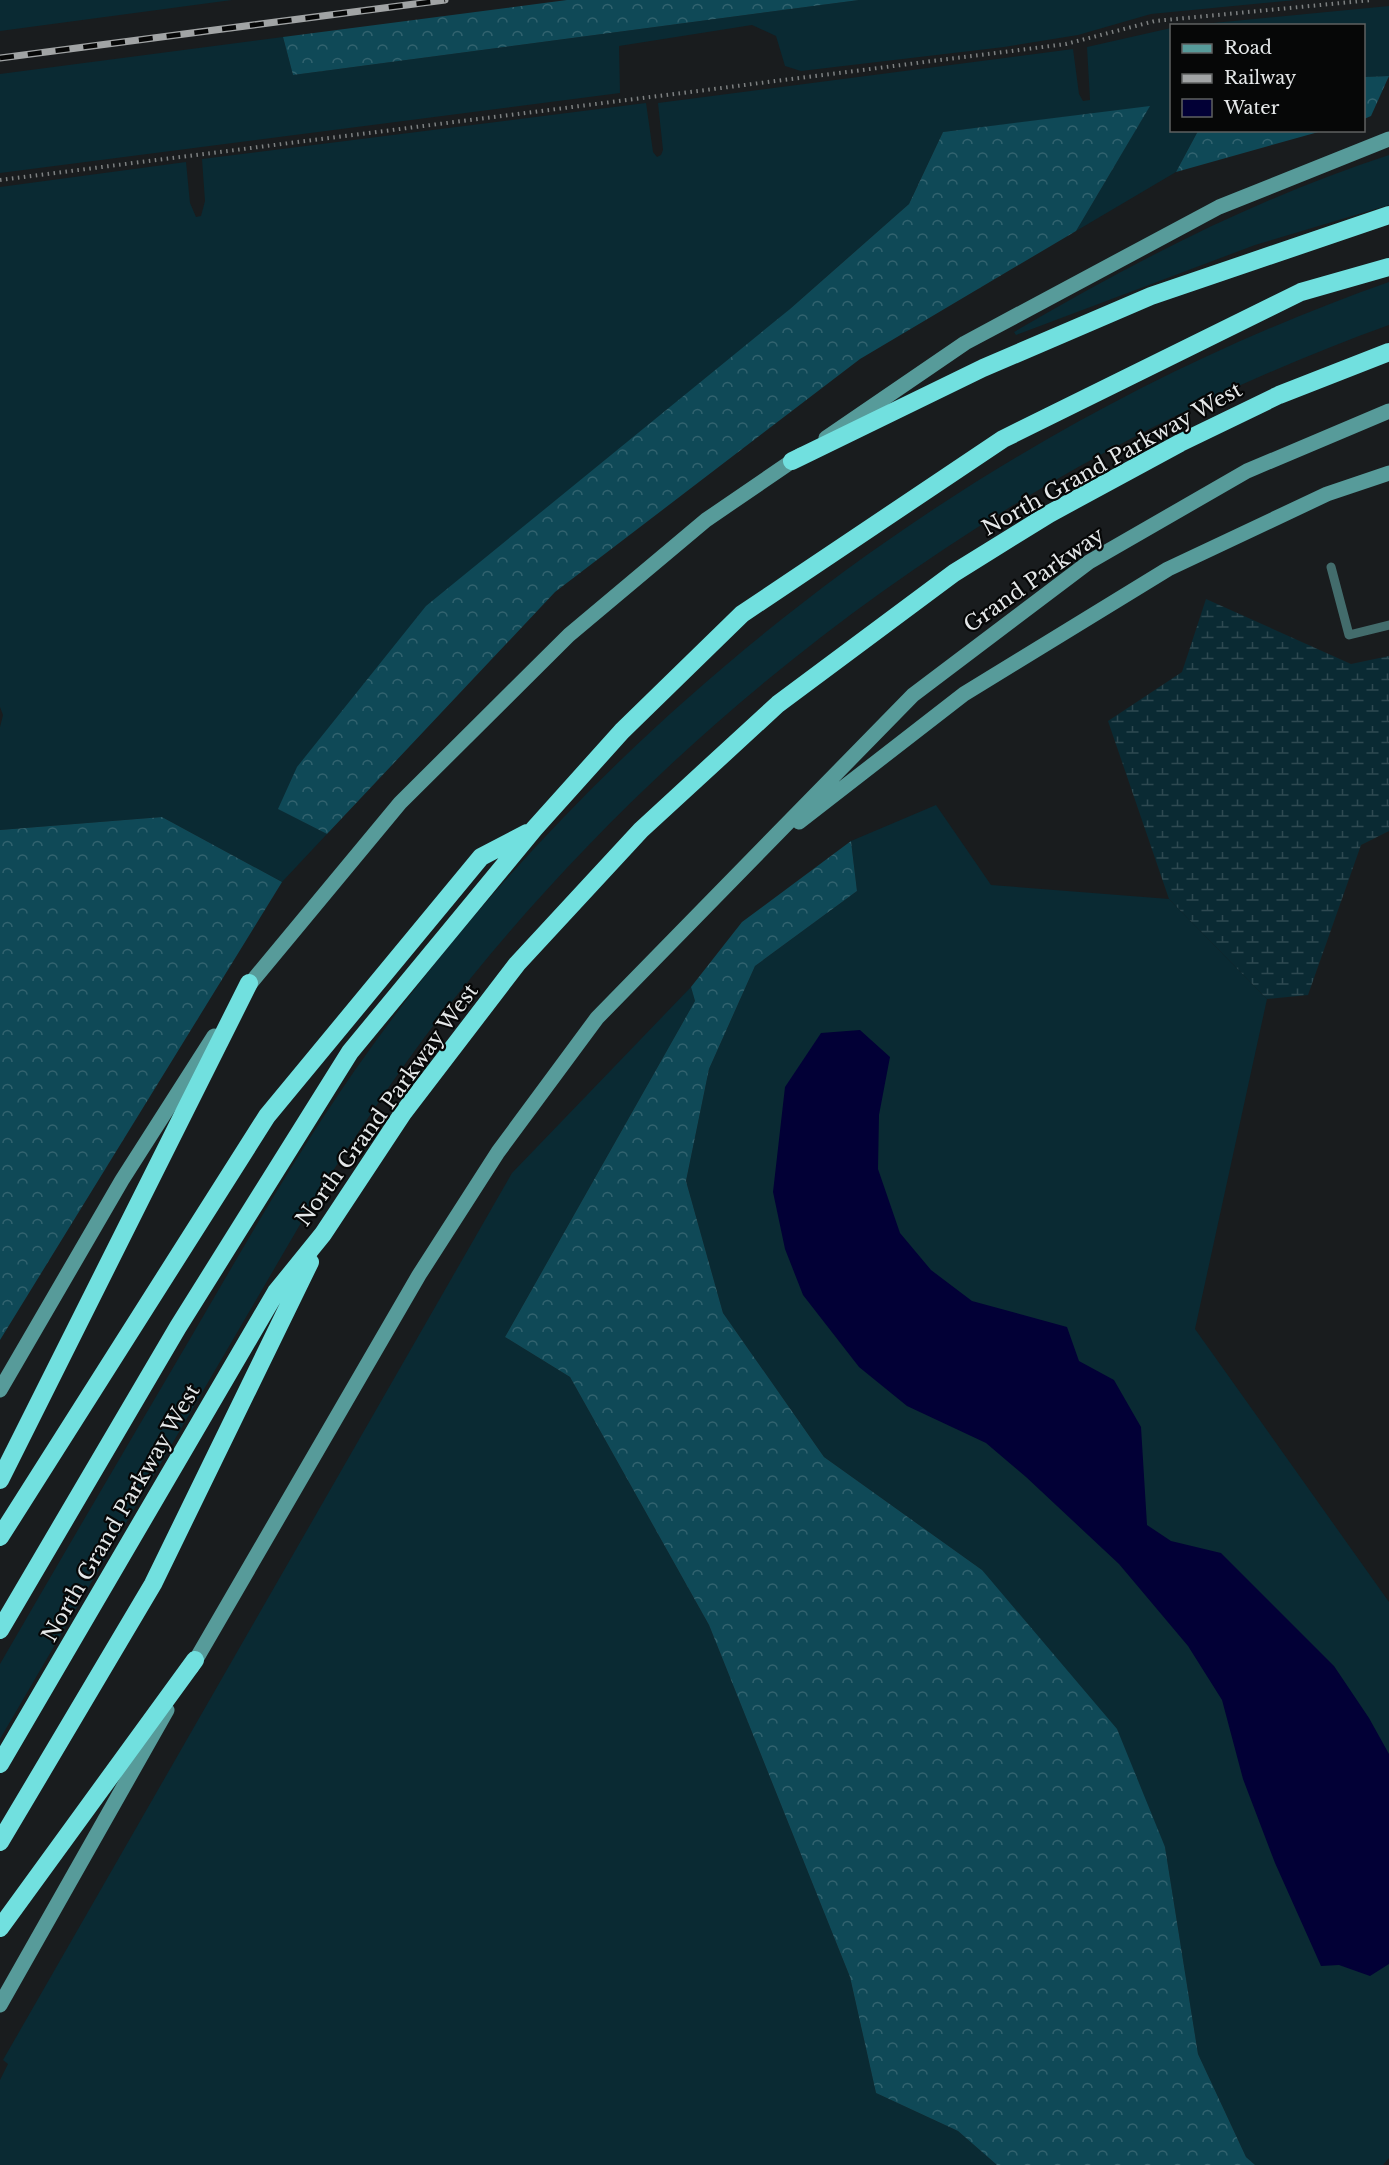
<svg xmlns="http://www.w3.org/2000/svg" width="1389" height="2165" viewBox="0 0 1389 2165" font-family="'Libre Baskerville',serif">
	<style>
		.grass { fill: #0a2a33 }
		.forest { fill: url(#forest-crowns) }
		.wetland { fill: url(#wetland-marsh) }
		.water { fill: #020036 }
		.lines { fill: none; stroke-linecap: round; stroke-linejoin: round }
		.path { stroke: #7d8081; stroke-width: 4; stroke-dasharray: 1.5 4.5; stroke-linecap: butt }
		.service { stroke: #436c6c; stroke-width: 9 }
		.secondary { stroke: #579b9a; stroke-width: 15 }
		.motorway { stroke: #71e0df; stroke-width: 18 }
		.rail-casing { stroke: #a1a4a5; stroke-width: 7 }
		.rail { stroke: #060707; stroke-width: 4.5; stroke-dasharray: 14; stroke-linecap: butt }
		.labels { text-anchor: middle; stroke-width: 4.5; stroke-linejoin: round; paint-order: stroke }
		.street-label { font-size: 21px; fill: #e5e8e9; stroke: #060707 }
	</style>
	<defs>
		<pattern id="forest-crowns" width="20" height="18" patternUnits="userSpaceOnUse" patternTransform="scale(1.5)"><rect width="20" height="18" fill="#0f4957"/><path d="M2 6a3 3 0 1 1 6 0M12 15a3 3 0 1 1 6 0" fill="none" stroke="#32636f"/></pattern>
		<pattern id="wetland-marsh" width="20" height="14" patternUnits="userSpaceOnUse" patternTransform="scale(1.5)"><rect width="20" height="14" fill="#0a2a33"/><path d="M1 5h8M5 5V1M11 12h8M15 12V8" fill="none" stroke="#2e4951"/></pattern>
	</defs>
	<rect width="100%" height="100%" fill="#191c1e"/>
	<path class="grass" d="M0,0H232L0,31Z
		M859,0H1296L1151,14L1078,35L1004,47L801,71L785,66L776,36L752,25L619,46L620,93L0,173V74L283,37L293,75Z
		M1389,6V76L1364,77V26L1193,25Z
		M1171,28L1172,130L1198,131L1176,172L1076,231L1149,107L943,132L909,204L790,309L279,809L327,834L282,882L162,817L0,830V727L3,715L0,707V187L186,162L190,203L196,217L201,216L205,201L202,159L646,103L653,152L657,157L661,155L663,150L658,103L1073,49L1079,94L1083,101L1090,100L1087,47Z
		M1389,155V205L1255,245L1016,335L1014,332C1133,262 1257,198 1389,155Z
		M1389,282V325C1015,460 683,703 439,1018C396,1074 358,1133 319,1192L0,1739V1664C64,1553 129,1443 194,1332C250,1236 305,1139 370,1049C622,700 983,425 1389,282Z
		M936,805L991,885L1169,899L1267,999L1195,1329L1389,1602V2158L1383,2165H1255L1246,2157L1198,2054L1165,1847L982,1570L824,1457L723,1313L686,1181L709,1069L755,966L857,891L851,841Z
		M691,987L695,1001L505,1337L570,1377L709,1625L850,1977L876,2093L958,2131L997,2165H0V2080L8,2064L3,2060L512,1173Z"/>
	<path class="forest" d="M567,0H859L293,75L283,37Z
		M1389,76L1371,116L1364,119V77Z
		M1150,106L1076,231L860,359L555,592L327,834L278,809L297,767L426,606L790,309L909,204L943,132Z
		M1198,131V130L1322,131L1176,172Z
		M162,817L282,882L0,1340V830Z
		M851,841L857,891L755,966L709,1069L686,1181L723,1313L824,1457L982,1570L1117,1729L1165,1847L1198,2054L1246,2157L1255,2165H997L958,2131L876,2093L850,1977L709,1625L570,1377L505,1337L695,1001L691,987L742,922Z"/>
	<path class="wetland" d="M1206,599L1351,664L1389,656V831L1361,845L1308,995L1267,999L1169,899L1108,721L1182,672Z"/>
	<path class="water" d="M860,1030L890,1057L879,1115L878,1169L900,1233L931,1270L972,1301L1067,1327L1079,1361L1114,1380L1141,1427L1147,1525L1171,1541L1221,1553L1334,1666L1369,1718L1389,1754V1964L1370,1976L1339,1965L1321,1966L1275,1863L1243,1779L1222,1700L1188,1646L1119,1564L1026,1477L986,1443L907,1406L859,1367L803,1295L785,1249L773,1192L785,1087L821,1033Z"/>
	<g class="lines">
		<path class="path" d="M0,180L1066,44L1155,21L1372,0"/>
		<path class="service" d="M1331,567L1349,635L1389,625"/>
		<path class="secondary" d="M826,438L965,343L1219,207L1389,139
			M799,822L964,694L1168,569L1327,494L1389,473
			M244,991L400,803L569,635L706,520L801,455
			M0,1390L122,1180L214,1036
			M191,1668L419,1275L498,1152L597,1018L913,695L1089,562L1247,471L1389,411
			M0,2005L167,1710"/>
		<path class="motorway" d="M792,461L983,368L1151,296L1389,215
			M0,1480L249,983
			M0,1537L267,1116L481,857L527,833
			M0,1630L178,1327L350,1052L534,829L622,731L742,614L1003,439L1301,292L1389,267
			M0,1764L276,1292L323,1234L403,1113L517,964L641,830L778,704L954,573L1049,514L1180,443L1279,395L1389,352
			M0,1842L153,1584L310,1262
			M0,1928L195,1660"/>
		<defs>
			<path id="rail" d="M0,58L445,0"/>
		</defs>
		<use href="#rail" class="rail-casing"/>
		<use href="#rail" class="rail"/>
	</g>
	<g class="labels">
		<g class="street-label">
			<text transform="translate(1112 459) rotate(-29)" y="7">North Grand Parkway West</text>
			<text transform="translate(1034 580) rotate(-35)" y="7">Grand Parkway</text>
			<text transform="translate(387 1105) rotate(-54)" y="7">North Grand Parkway West</text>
			<text transform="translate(121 1513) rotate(-60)" y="7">North Grand Parkway West</text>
		</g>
	</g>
	<rect x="1170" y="24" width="195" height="108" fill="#060707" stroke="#5f6161" stroke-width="1.5"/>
	<rect x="1182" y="44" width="30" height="9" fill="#579b9a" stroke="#5f6161" stroke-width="1.5"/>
	<text x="1224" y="54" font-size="18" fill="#e5e8e9">Road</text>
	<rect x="1182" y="74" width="30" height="9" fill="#a1a4a5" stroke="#5f6161" stroke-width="1.5"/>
	<text x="1224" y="84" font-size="18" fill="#e5e8e9">Railway</text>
	<rect x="1182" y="99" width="30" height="18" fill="#020036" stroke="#5f6161" stroke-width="1.5"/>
	<text x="1224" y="114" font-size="18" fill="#e5e8e9">Water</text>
</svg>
